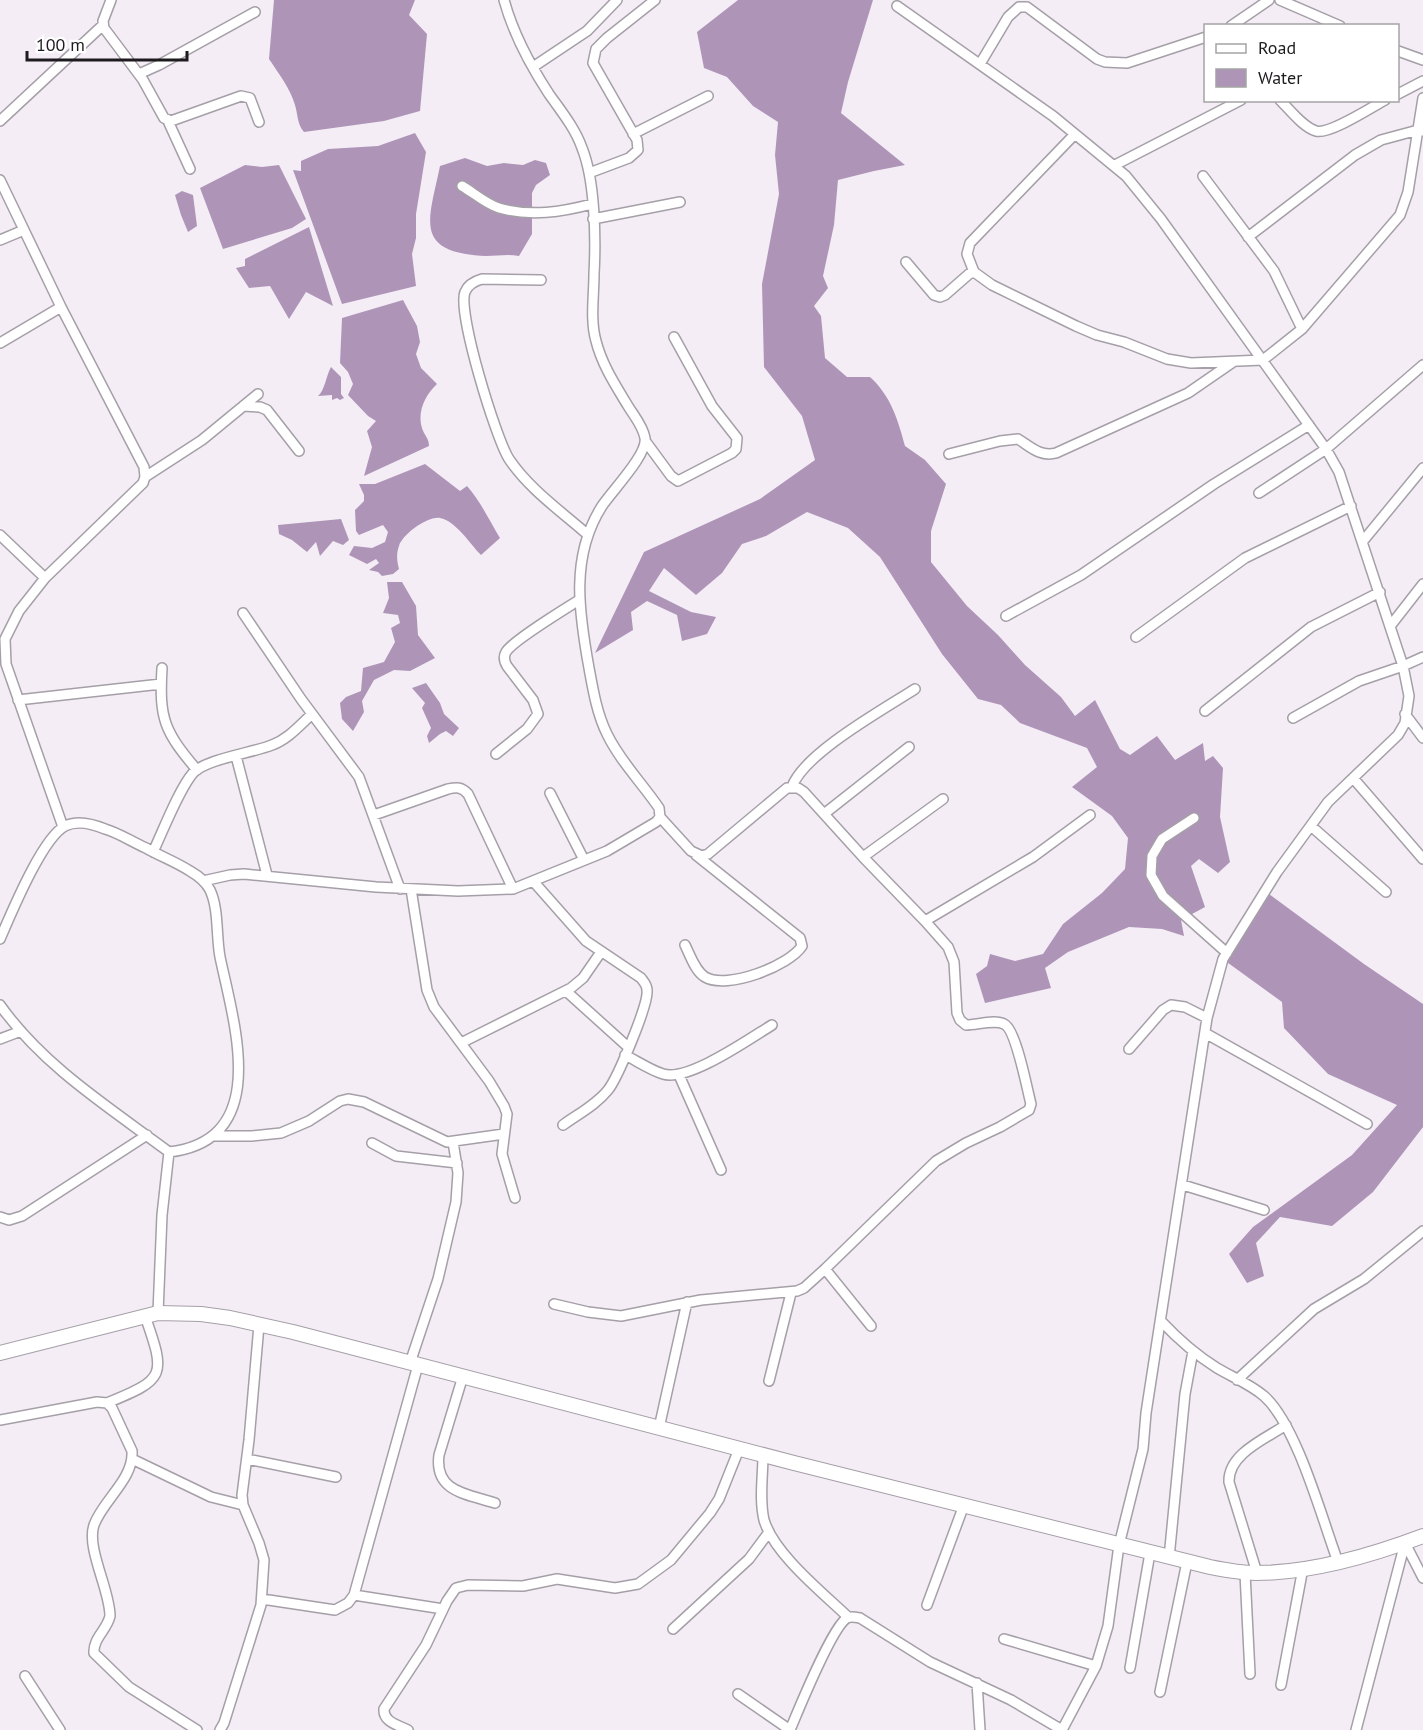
<svg xmlns="http://www.w3.org/2000/svg" width="1423" height="1730" viewBox="0 0 1423 1730" font-family="'PT Sans',sans-serif">
	<style>
		.water { fill: #ae95b8 }
		.lines { fill: none; stroke-linecap: round; stroke-linejoin: round }
		.street-casing { stroke: #a59fa7; stroke-width: 12 }
		.secondary-casing { stroke: #a59fa7; stroke-width: 16 }
		.street { stroke: #fff; stroke-width: 9 }
		.secondary { stroke: #fff; stroke-width: 14 }
	</style>
	<rect width="100%" height="100%" fill="#f4edf6"/>
	<path class="water" d="M274,0H415L409,15L427,34L420,111L384,121L304,132C297,124 298,115 295,105C290,88 279,74 269,59Z
		M738,0H873L848,82L841,113L905,165L874,171L838,180L834,225L823,276L828,288L814,306L821,316L825,358L847,377H870C891,396 898,420 905,446L925,460L946,484L931,531V562L967,606L998,635L1025,665L1061,697L1075,716L1095,700L1120,749L1130,755L1157,736L1175,760L1203,743L1205,761L1213,756L1223,768L1220,817L1230,862L1218,873L1199,859L1191,866L1205,907L1181,920L1184,936L1162,929L1129,927L1068,952L1045,968L1051,988L985,1003L976,974L987,966L990,954L1015,961L1043,954L1063,924L1102,893L1125,869L1128,838L1112,816L1072,787L1097,767L1087,748L1020,723L1001,705L978,699L942,654L880,557L848,528L807,512L766,536L742,544L722,573L696,595L664,568L649,591L691,612L716,617L707,634L682,641L677,615L647,601L631,612L633,630L595,653L644,552L760,499L815,460L802,416L764,367L762,284L779,194L775,155L778,122L753,106L727,77L704,68L697,32Z
		M415,133L426,152L416,214V238L412,254L416,286L342,304L293,170L301,171V161L328,149L378,146Z
		M465,158L487,166L504,163L523,165L535,160L546,163L550,175L536,185L532,193V234L519,256C508,254 498,256 486,256C412,253 429,220 440,166Z
		M245,165L262,167L279,165L306,219L292,228L223,249L200,188Z
		M182,191L193,195L197,226L188,232L181,215L175,195Z
		M309,227L333,306L306,292L289,319L270,286L249,288L236,268L245,266V259Z
		M403,300L417,326L420,342L416,354L421,368L437,384C425,395 417,412 422,428C424,435 429,438 429,446L364,476L372,447L367,431L376,421L368,416L348,395L353,384L348,372L340,363L342,318Z
		M331,367L341,377V394L344,398L340,400L337,398L332,400V395L318,396C325,390 326,376 331,367Z
		M425,464L460,491L467,486C481,502 489,520 500,538L481,555C470,544 456,521 440,518C427,516 402,535 399,546C396,554 397,562 399,569L393,574L382,576L378,572L369,570L379,563L376,559L367,564L349,555L354,546L372,548L385,542L388,532L383,525L359,535L356,531L355,510L364,501V495L359,484H375Z
		M341,519L349,540L343,545L333,541L320,556L316,542L307,552L292,540L279,534L278,525Z
		M387,582H402L416,606L418,635L435,658L410,671L394,670L374,680L362,701L364,712L353,731L342,719L340,703L346,697L361,691L363,668L384,662L395,642L391,628L400,623L398,615L383,613L389,598Z
		M426,683L440,703L444,714L459,728L453,736L446,731L440,734L429,743L427,736L431,728L422,708L425,703L412,688Z
		M1265,891L1364,964L1423,1004V1127L1373,1192L1332,1226L1280,1217L1256,1243L1264,1276L1247,1283L1229,1254L1253,1227L1352,1155L1397,1105L1328,1074L1284,1028L1282,1002L1224,960Z"/>
	<g class="lines">
		<defs>
			<path id="street" d="M111,0L103,21L104,28L143,80L164,118L171,121L241,96L250,98L259,122
				M1280,0L1340,26
				M897,6L1053,116L1126,176L1161,219L1326,449L1339,472L1403,666L1409,696L1405,723L1398,735L1328,802L1277,872L1223,959L1207,1018L1146,1413L1143,1449L1119,1545L1108,1626L1096,1666L1062,1730
				M1231,26L1269,0
				M1398,51L1423,60
				M980,64L1008,17L1019,7H1027L1097,59L1105,62L1127,63L1206,37
				M533,67L587,31L617,0
				M139,74L159,65L255,12
				M1398,94L1423,81
				M1280,100C1290,110 1303,127 1316,131C1329,135 1372,107 1385,100
				M0,121L103,25
				M168,121L190,169
				M633,134L708,96
				M1115,165L1241,100
				M589,173L629,158L638,150L637,140L593,63L596,49L607,38L655,0
				M1203,176L1274,271L1302,329
				M0,180L61,307L144,467L145,477L143,483L45,578L19,611L5,639L6,664L63,827
				M462,186C474,193 486,204 499,208C530,217 562,212 592,204
				M593,219L680,202
				M1248,237L1355,155L1381,140L1418,130L1423,131
				M0,240L24,230
				M906,262L934,295L940,297L945,295L969,274L974,272L992,285L1076,326L1097,335L1124,342L1167,359L1191,363L1263,360L1302,329L1400,215L1408,192L1423,98
				M974,272L967,254L970,243L1075,134
				M541,280L482,279C475,281 468,284 465,292C457,312 496,439 509,459C529,489 562,512 588,535
				M0,343L61,307
				M243,406L260,407L267,410L299,451
				M646,442L671,476L678,481L732,453L736,449L737,438L712,406L674,337
				M949,454L1000,441L1018,439C1031,447 1040,457 1056,453L1188,393L1233,362
				M145,477L202,440L258,394
				M1259,493L1326,449L1423,365
				M0,535L45,578
				M1363,541L1423,468
				M243,613L301,699L359,777L400,889
				M1006,616L1081,575L1214,484L1309,425
				M1391,625L1423,584
				M1136,637L1245,558L1351,506
				M162,668C159,719 164,731 197,770
				M18,700L161,684
				M1205,711L1311,627L1380,592
				M1405,714L1423,738
				M1293,718L1359,681L1403,666L1423,657
				M496,754L527,729L538,714L533,700L507,666C504,661 503,657 506,652C512,641 565,609 579,600
				M236,756L267,875
				M1353,778L1423,859
				M792,787C803,754 884,709 915,689
				M550,793L584,860
				M824,814L909,747
				M374,815L448,789C457,787 462,787 468,794L513,889
				M1194,818L1162,839L1152,856L1151,875L1163,896L1227,953
				M1311,826L1386,892
				M153,852C163,831 179,789 193,773C206,759 252,753 272,745C288,739 299,726 312,714
				M863,857L943,799
				M203,881L230,875L244,874L376,887L458,891L513,889L607,851L656,822L660,817L659,808C642,783 620,761 607,734C597,714 593,690 589,668C579,613 570,556 602,506C612,491 648,454 645,438C643,426 634,416 628,406C616,386 602,365 596,341C590,320 594,296 594,274C596,238 595,180 582,148C575,128 561,111 549,94C530,65 513,33 504,0
				M533,881L586,941L641,978C644,982 647,985 647,990C649,1004 617,1079 608,1090C596,1105 578,1114 563,1125
				M411,889L427,990L434,1007L489,1081L504,1106L507,1114L502,1154L515,1198
				M925,921L1033,857L1090,815
				M0,939C11,914 42,838 65,826C77,820 93,824 105,829C119,833 132,842 146,848C160,856 176,862 190,871C197,875 206,882 210,890C219,909 216,936 220,957C234,1024 272,1140 169,1152
				M685,945C690,955 695,971 705,977C727,990 789,966 802,946L800,938L795,934L696,855
				M566,991L628,1047
				M0,1005C43,1066 110,1108 169,1152L162,1215L158,1313
				M1205,1033L1367,1124
				M0,1039L21,1031
				M461,1043L571,988L583,978L601,952
				M1129,1049L1163,1010L1171,1005L1185,1007L1207,1018
				M625,1055C637,1061 650,1070 663,1074C688,1082 749,1039 772,1025
				M679,1075L721,1170
				M214,1136H252L281,1133L309,1121L340,1101L348,1099L364,1102L447,1142L504,1134
				M372,1143L396,1156L457,1163
				M1183,1185L1264,1210
				M0,1217L9,1220L22,1216L147,1135
				M825,1269L871,1326
				M554,1304L588,1312L621,1316L701,1300L797,1291L804,1288L825,1269L936,1161L966,1143L1000,1127L1029,1110L1031,1104C1027,1089 1016,1029 1004,1024C995,1019 977,1025 966,1025L960,1020L957,1013L954,962L948,947L925,921L863,857L804,792L798,788H787L708,854L702,856L691,851L660,817
				M1161,1321C1178,1339 1196,1355 1217,1368C1232,1377 1250,1384 1264,1396C1297,1425 1322,1519 1338,1562
				M410,1363L438,1279L456,1202L458,1173L453,1142
				M463,1376L439,1455C434,1492 467,1494 495,1503
				M1237,1380L1314,1309L1364,1279L1423,1231
				M769,1381L791,1293
				M107,1403C166,1379 166,1376 145,1316
				M0,1420L97,1402L107,1403L112,1408L132,1451C134,1479 103,1500 94,1525C86,1548 110,1590 110,1616C107,1630 93,1638 94,1653L129,1687L197,1730
				M659,1428L687,1302
				M763,1455C763,1476 759,1499 764,1520C774,1554 823,1593 848,1617
				M132,1459L211,1497L243,1505
				M247,1459L336,1477
				M1405,1543L1423,1578
				M1169,1558L1185,1394L1193,1351
				M1245,1573L1250,1674
				M1257,1573L1229,1482C1228,1454 1265,1439 1286,1425
				M354,1595L443,1609
				M262,1599L335,1610L348,1603L354,1595L418,1365
				M927,1605L964,1505
				M673,1629L749,1559L769,1532
				M1004,1639L1096,1666
				M1130,1668L1150,1553
				M25,1676L60,1730
				M977,1683L980,1730
				M1281,1685L1303,1568
				M1160,1692L1187,1562
				M738,1694L790,1730
				M220,1730L224,1723L261,1605L264,1560L259,1543L243,1505L242,1495L249,1440L259,1325
				M408,1730C398,1725 383,1722 384,1709L426,1645L447,1601L456,1588L468,1585L523,1586L557,1579L615,1588L638,1584L671,1560L710,1513L719,1499L739,1449
				M790,1730C798,1711 832,1627 847,1618C851,1616 855,1617 860,1618L930,1662L1011,1700L1062,1730
				M1356,1730L1405,1543"/>
			<path id="secondary" d="M0,1353L158,1313L201,1314L230,1318L293,1332L794,1463L1210,1567C1225,1570 1240,1573 1256,1573C1312,1573 1370,1556 1423,1536"/>
		</defs>
		<use href="#street" class="street-casing"/>
		<use href="#secondary" class="secondary-casing"/>
		<use href="#street" class="street"/>
		<use href="#secondary" class="secondary"/>
	</g>
	<rect x="1204" y="24" width="195" height="78" fill="#ffffff" stroke="#a5a4a5" stroke-width="1.5"/>
	<rect x="1216" y="44" width="30" height="9" fill="#ffffff" stroke="#a5a4a5" stroke-width="1.5"/>
	<text x="1258" y="54" font-size="18" fill="#1e1b1e">Road</text>
	<rect x="1216" y="69" width="30" height="18" fill="#ae95b8" stroke="#a5a4a5" stroke-width="1.5"/>
	<text x="1258" y="84" font-size="18" fill="#1e1b1e">Water</text>
	<path d="M27 51v9h160v-9" fill="none" stroke="#1e1b1e" stroke-width="3"/>
	<text x="36" y="51" font-size="18" fill="#1e1b1e" stroke="#ffffff" stroke-width="4.5" paint-order="stroke">100 m</text>
</svg>
